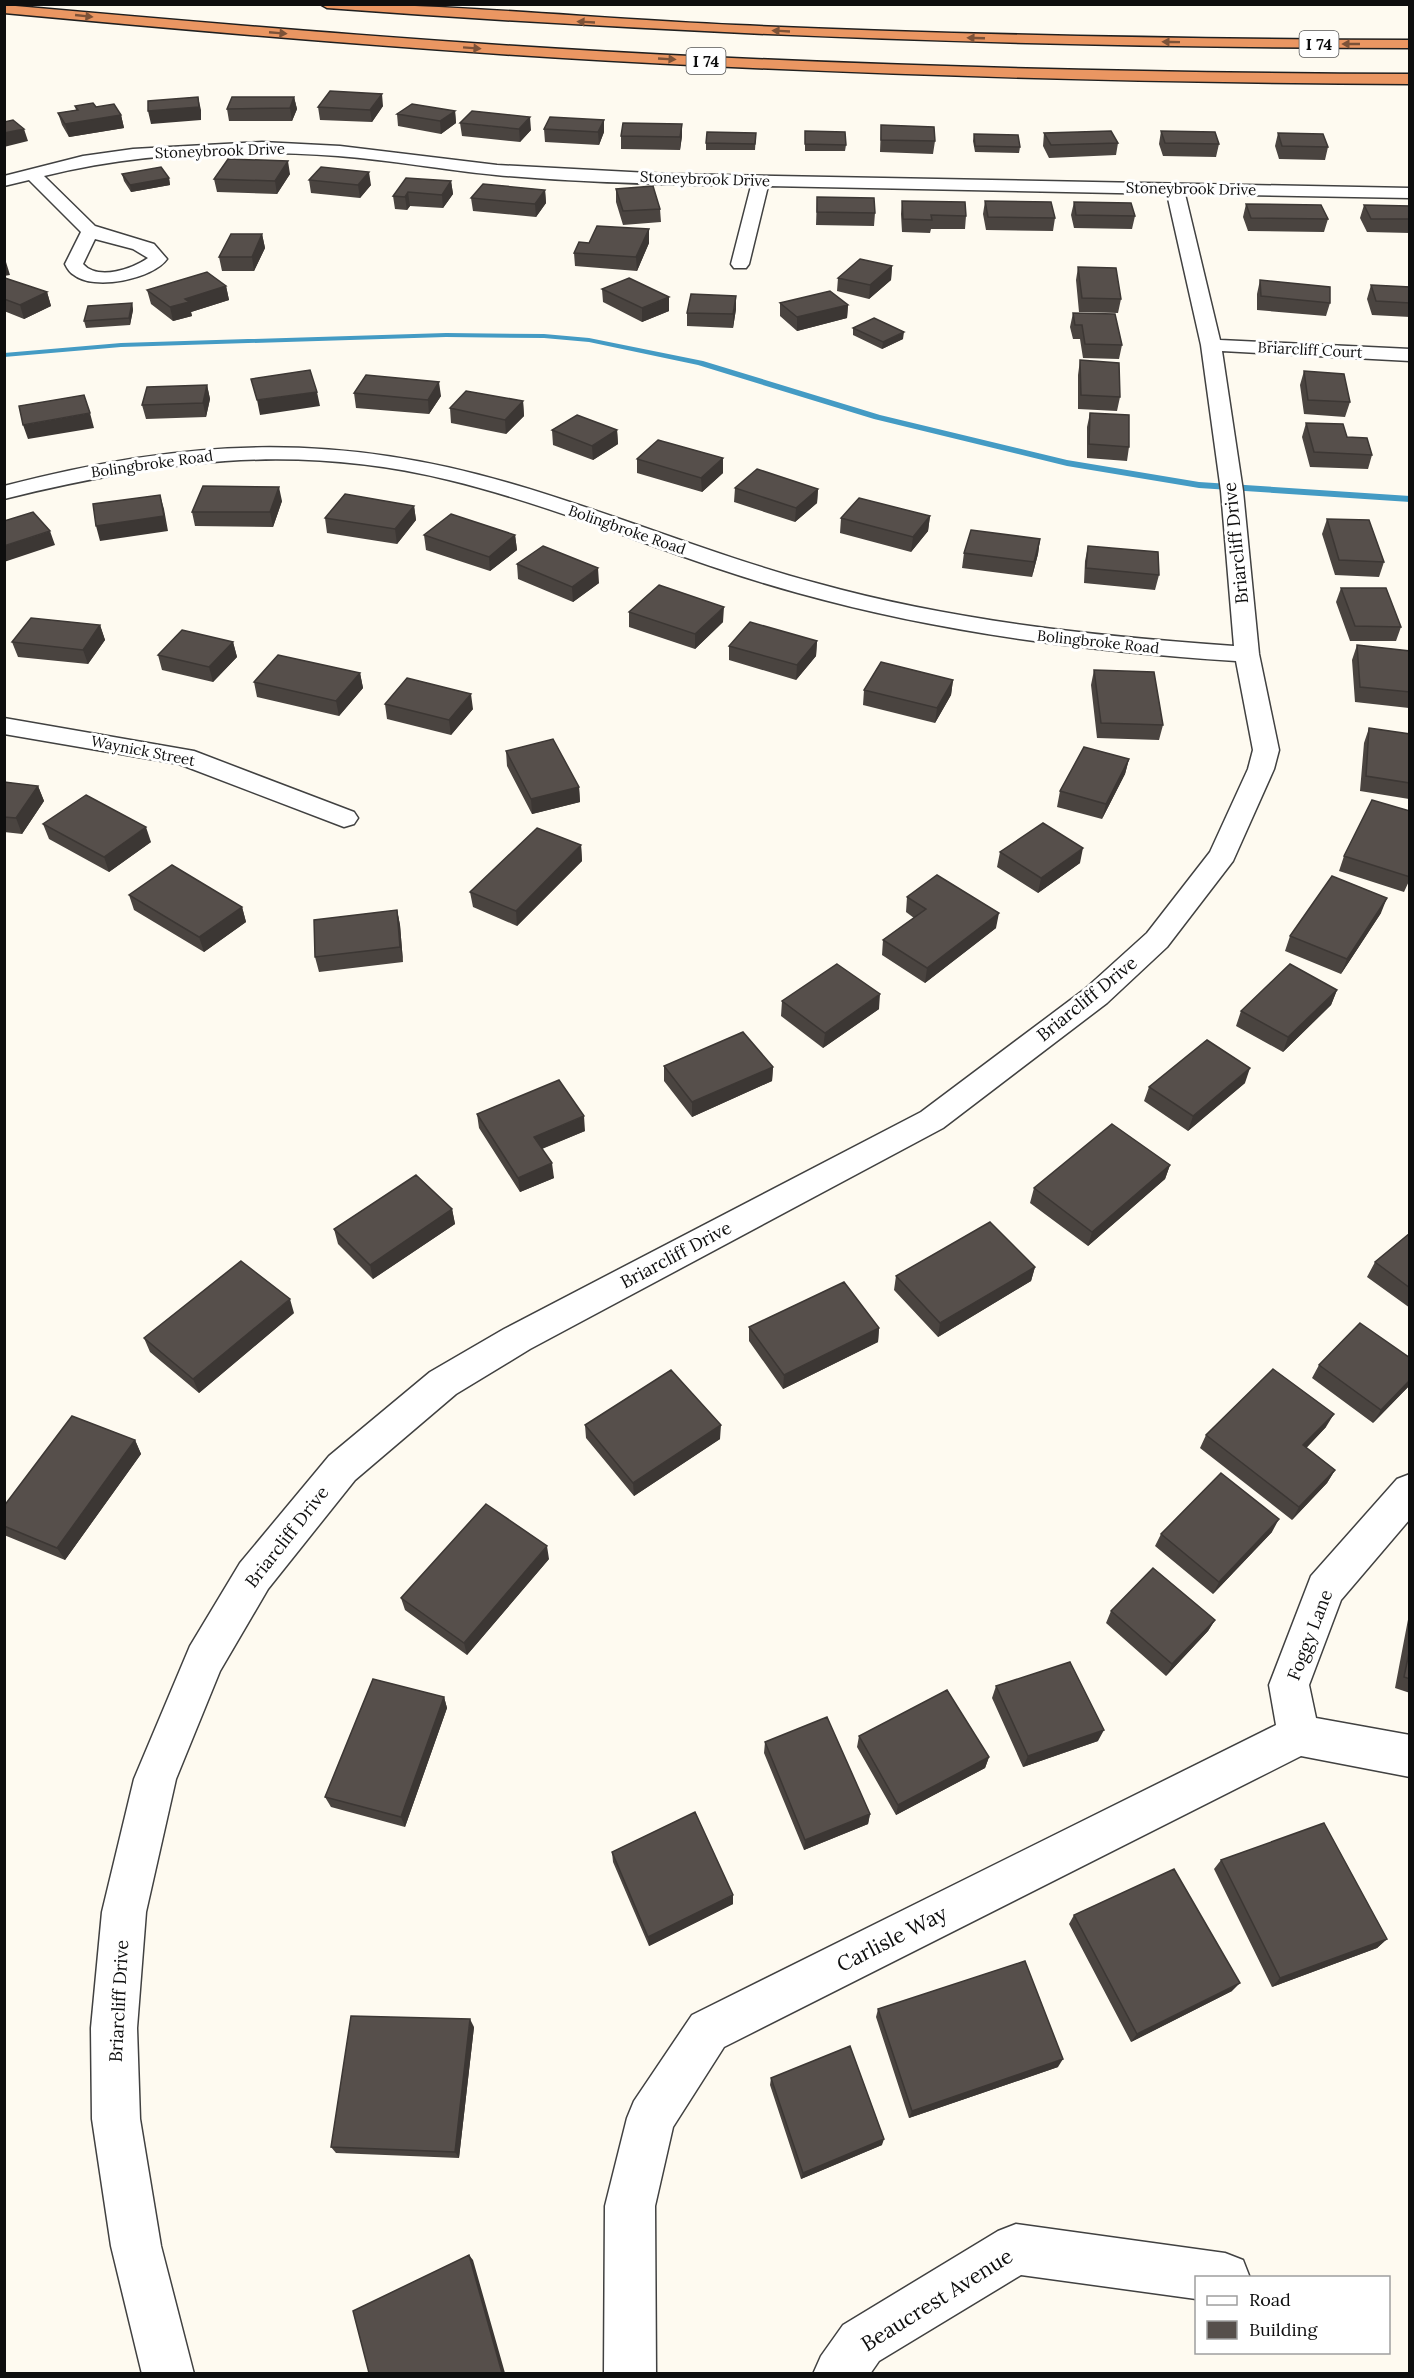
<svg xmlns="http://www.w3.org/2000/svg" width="1414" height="2378" viewBox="0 0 1414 2378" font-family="Lora,serif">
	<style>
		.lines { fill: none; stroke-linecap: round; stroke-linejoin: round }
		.stream { fill: #449bc4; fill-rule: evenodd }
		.street-casing { stroke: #414141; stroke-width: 3 }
		.highway-casing { stroke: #1f1f1f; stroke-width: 3 }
		.street { fill: #fff; fill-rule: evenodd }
		.highway { fill: #ea9662; fill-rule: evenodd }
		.wall { fill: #4a4440 }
		.shaded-wall { fill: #3c3734 }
		.building { fill: #564f4b; stroke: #3c3734; stroke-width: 1.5 }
		.oneway { fill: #7c5238 }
		.labels { text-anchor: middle; stroke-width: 6; stroke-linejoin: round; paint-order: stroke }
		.far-street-label { font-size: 15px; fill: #0e0e0e; stroke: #fff }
		.shield { fill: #fff; stroke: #565656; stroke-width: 1.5 }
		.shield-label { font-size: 16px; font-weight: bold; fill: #0e0e0e }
		.street-label { font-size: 18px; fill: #0e0e0e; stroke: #fff }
		.near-street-label { font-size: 21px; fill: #0e0e0e; stroke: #fff }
	</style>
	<rect width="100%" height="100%" fill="#fefaf0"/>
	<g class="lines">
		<path class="stream" d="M446,333L544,334L589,338L703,361L880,415L1067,460L1199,482L1410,496V502L1199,488L1067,466L874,419L698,365L589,342L544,338L446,337L121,347L4,357V353L121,343Z"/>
		<defs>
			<path id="street" d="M262,142L340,146L497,165L668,174L1410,188V198L1185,194L1220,340L1410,349V361L1222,351L1243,491L1259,654L1279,750L1274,769L1233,861L1167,947L1107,1003L943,1128L530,1349L456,1394L355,1480L268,1589L220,1671L176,1779L146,1912L137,2028L140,2119L161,2246L194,2374H142L111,2246L92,2119L91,2028L102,1912L134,1779L190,1646L240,1563L329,1456L430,1372L504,1329L921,1112L1085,989L1147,933L1210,852L1248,769L1253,750L1236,661C1087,651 942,633 798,593C680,561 568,509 449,480C293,442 158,461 4,499V486C183,439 331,431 509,483C613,513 712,555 816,583C953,621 1092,636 1234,646L1221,491L1201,345L1167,194L768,186L749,264L746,268H734L731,264L751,186C667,184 581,183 496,175C444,170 391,160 338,156C240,149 140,152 44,176L95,226L154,244L167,259C153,279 94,291 74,275C70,273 67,268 65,264L81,232L29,180L4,186V176L83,156L133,149ZM95,239L133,249L148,258C132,269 98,281 83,264Z
				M4,718L194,751L354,812L358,818L354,824L344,827L179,764L4,734Z
				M1410,1474V1519L1341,1600L1309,1685L1316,1718L1410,1735V1777L1301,1756L724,2047L673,2127L655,2206L656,2374H604L605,2206L627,2118L634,2101L692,2015L1276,1725L1269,1685L1311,1576L1397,1479Z
				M1016,2224L1225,2253L1243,2260L1250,2278H1196V2299L1021,2275L879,2361L870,2374H813L821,2356L843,2325L998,2231Z"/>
			<path id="highway" d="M320,4C459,4 597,19 736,25C960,35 1185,39 1410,40V48C1048,48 688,35 327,8Z
				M4,5C239,26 474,46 710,57C943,68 1176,73 1410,74V84C1176,83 943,77 710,66C474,55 239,35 4,13Z"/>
		</defs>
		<use href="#street" class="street-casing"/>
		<use href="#highway" class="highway-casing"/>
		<use href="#street" class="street"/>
		<use href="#highway" class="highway"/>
	</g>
	<path class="wall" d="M294,97L297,109L292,121H229L227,109Z
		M75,106L96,107L121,115L124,128L69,137L62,125L58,113L76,110Z
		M383,106L372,122L320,120L318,107Z
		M455,111L456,123L441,134L398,126L397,114Z
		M460,123L531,130L520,142L462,136Z
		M682,124V136L680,150L621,149V136Z
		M881,125L935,141L933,154L880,152Z
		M544,129L604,132L599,145L545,142Z
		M805,131L846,145L845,151H805Z
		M1161,131L1219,144L1216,157L1163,156L1159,144Z
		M756,133L755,150H706V143Z
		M1044,133L1118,143L1116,155L1049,158L1043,146Z
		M1278,133L1328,147L1325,160L1279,159L1275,146Z
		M974,134L1020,147L1019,153L975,152L973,141Z
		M122,174L169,178L170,185L131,192L124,181Z
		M290,174L277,194L217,192L214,179Z
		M309,180L371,185L360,198L311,193Z
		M451,181L453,194L443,208L410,206L407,210L395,209L393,196Z
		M616,189L660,209L661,222L623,225L616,202Z
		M545,190L546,203L536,217L473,211L471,198Z
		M817,197L875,213L874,226L816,225Z
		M902,201L966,216L965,229H931L930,233L902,232L901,214Z
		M985,201L1055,218L1053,231L986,230L983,214Z
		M1074,202L1135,216L1132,229L1074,228L1071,215Z
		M1246,204L1328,219L1324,232L1248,231L1243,217Z
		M1364,205L1410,206V233L1367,232L1360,218Z
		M649,229V243L637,271L575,266L574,253L589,243Z
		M262,234L265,248L254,271H222L219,257Z
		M892,266L891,280L869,299L837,291L838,278Z
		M1078,267L1121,299L1118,313L1079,312L1076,280Z
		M4,278L47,292L51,306L24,319L4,311Z
		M1260,280L1330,303L1326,316L1257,310V294Z
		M1371,285L1410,287V317L1372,315L1367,299Z
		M226,286L229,300L191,312L192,316L173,321L151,304L147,290Z
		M602,289L669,311L642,322L603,302Z
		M132,303L133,310L130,325L86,328L84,321Z
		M780,303L848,305L847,318L797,331L780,316Z
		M736,309L733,328L687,326V313Z
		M1073,313L1122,345L1119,359L1083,358L1080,339H1073L1070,327Z
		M853,328L903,339L882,349L853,335Z
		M1080,360L1120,397L1117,411L1078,409V375Z
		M1304,371L1350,402L1345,417L1304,414L1300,385Z
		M207,385L210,399L206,417L146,419L142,405Z
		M354,393L441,396L429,414L356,408Z
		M523,401L524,416L506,434L451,423L450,408Z
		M1090,413L1129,447L1127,461L1087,458V427Z
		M1306,423L1347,437L1372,455L1368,469L1310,467L1302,437Z
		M552,430H617L618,444L593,460L553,445Z
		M637,459L723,473L702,492L637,473Z
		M735,488L818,489L817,503L795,522L734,502Z
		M282,501L273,527L195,526L192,512Z
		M414,506L416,520L397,544L327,533L325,518Z
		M930,516L928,531L911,552L840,533L841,518Z
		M1327,519L1384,562L1379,577L1335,575L1322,534Z
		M424,535H515L517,550L490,571L426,550Z
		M1040,539L1038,554L1032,577L962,568L964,553Z
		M1088,546L1159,575L1155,590L1084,583L1085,561Z
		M517,564L599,583L573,602L518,579Z
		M1341,588L1401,627L1396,641H1350L1336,602Z
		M629,612L723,622L695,649L629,627Z
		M100,625L105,640L88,664L18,657L12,642Z
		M817,641L816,656L796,680L729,660V646Z
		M233,642L237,657L213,682L162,670L158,655Z
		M1357,645L1410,651L1409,708L1355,702L1352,660Z
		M1094,670L1163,725L1159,740L1097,738L1091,685Z
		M360,673L363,688L339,716L257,697L254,682Z
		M953,680L951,695L935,723L863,705L864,690Z
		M385,704L473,709L451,735L387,719Z
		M1369,728L1410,734L1409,799L1360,791L1364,743Z
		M506,751L579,787L580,802L532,814L507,766Z
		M1129,759L1125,774L1102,819L1057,807L1060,791Z
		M4,782L38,786L44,801L22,834L4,832Z
		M1410,811V879L1404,892L1339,871L1344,856Z
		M43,824L151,842L109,872L49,839Z
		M581,845L582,861L517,926L473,907L470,892Z
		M1000,852L1080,863L1038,893L997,867Z
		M129,895L242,907L246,922L204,952L134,910Z
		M907,897L996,928L925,983L882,955L883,940L914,918L906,912Z
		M397,910L400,925L403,962L319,972L315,957Z
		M1381,913L1341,974L1285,951L1290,936Z
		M1337,990L1331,1005L1283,1052L1236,1026L1241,1011Z
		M782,1001L879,1009L823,1048L781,1016Z
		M664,1066L773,1067L772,1081L692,1117L664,1081Z
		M1245,1083L1188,1131L1144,1101L1149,1087Z
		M477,1114L585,1131L542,1149L554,1178L520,1192L479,1128Z
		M1170,1165L1165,1179L1088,1246L1030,1203L1034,1188Z
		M452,1209L455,1224L373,1279L338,1244L334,1229Z
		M1410,1233V1308L1367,1277L1375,1262Z
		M1035,1267L1031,1281L938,1337L894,1290L896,1276Z
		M294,1313L199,1393L150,1352L144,1338Z
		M749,1327L879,1328L878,1342L783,1389L749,1341Z
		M1410,1358V1385L1373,1423L1312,1378L1319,1365Z
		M585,1425L720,1439L634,1496L586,1438Z
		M1326,1427L1306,1448L1335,1470L1327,1483L1292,1520L1200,1448L1206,1435Z
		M135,1440L141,1454L65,1560L4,1535V1506Z
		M1272,1532L1213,1594L1155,1546L1161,1534Z
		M549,1559L467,1655L405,1610L401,1598Z
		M1410,1609V1693L1395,1688Z
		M1111,1611L1215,1620L1208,1631L1166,1676L1106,1623Z
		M996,1686L1098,1741L1023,1767L992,1698Z
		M444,1697L447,1708L405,1827L331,1807L325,1797Z
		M859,1736L989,1757L985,1768L896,1815L857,1747Z
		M765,1742L870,1814L868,1824L804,1850L764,1753Z
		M612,1852L733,1904L649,1946L613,1862Z
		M1221,1860L1387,1939L1377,1948L1272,1987L1214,1869Z
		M1074,1915L1232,1991L1131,2042L1069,1924Z
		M878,2009L1058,2067L909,2118L876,2017Z
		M474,2027L459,2158L336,2153L331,2147Z
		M771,2078L882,2145L801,2179L770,2085Z"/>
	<path class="shaded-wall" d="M382,94L383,106L372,122L370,110Z
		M198,97L201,110V120L151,124L148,111Z
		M294,97L297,109L292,121L290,108Z
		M455,111L456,123L441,134L440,121Z
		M121,115L124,128L69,137L65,124Z
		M530,117L531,130L520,142L519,129Z
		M604,120V132L599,145L598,132Z
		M682,124V136L680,150V137Z
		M24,129L28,141L4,147V133Z
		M288,161L290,174L277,194L275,181Z
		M369,172L371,185L360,198L358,185Z
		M169,178L170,185L131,192L130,185Z
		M451,181L453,194L443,208L442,195Z
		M545,190L546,203L536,217L535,204Z
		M408,192L410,206L407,210L405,197Z
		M649,229V243L637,271L636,257Z
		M262,234L265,248L254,271L252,257Z
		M4,262H6L10,275L4,276Z
		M892,266L891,280L869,299L870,285Z
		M226,286L229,300L191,312L192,316L173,321L170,307L185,299Z
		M47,292L51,306L24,319L20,305Z
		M736,296V309L733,328V314Z
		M669,297V311L642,322V308Z
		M132,303L133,310L130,325L129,318Z
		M848,305L847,318L797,331V317Z
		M904,332L903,339L882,349L883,342Z
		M439,382L441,396L429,414L428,400Z
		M207,385L210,399L206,417L203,403Z
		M317,392L320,406L260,415L257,400Z
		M523,401L524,416L506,434L505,420Z
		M90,413L94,428L28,439L23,425Z
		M617,430L618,444L593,460L592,446Z
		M723,458V473L702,492L701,478Z
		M279,487L282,501L273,527L270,512Z
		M818,489L817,503L795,522L796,508Z
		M160,495L164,509L168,531L100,541L96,526Z
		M414,506L416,520L397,544L395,529Z
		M930,516L928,531L911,552L913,537Z
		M50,531L55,545L4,562V546Z
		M515,535L517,550L490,571L489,557Z
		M1040,539L1038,554L1032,577L1034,562Z
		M598,568L599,583L573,602L572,587Z
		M724,607L723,622L695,649V634Z
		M100,625L105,640L88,664L83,650Z
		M817,641L816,656L796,680L797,665Z
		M233,642L237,657L213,682L209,667Z
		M360,673L363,688L339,716L336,701Z
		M953,680L951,695L935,723L937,708Z
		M471,694L473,709L451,735L449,720Z
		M1129,759L1125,774L1102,819L1106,804Z
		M38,786L44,801L22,834L16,818Z
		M579,787L580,802L532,814L531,799Z
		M146,827L151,842L109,872L104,857Z
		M581,845L582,861L517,926L516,911Z
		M1083,848L1080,863L1038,893L1041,878Z
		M1387,898L1381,913L1341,974L1347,959Z
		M242,907L246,922L204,952L199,937Z
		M397,910L400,925L403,962L400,947Z
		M999,913L996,928L925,983L927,968Z
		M1337,990L1331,1005L1283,1052L1288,1037Z
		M880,994L879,1009L823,1048L825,1033Z
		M773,1067L772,1081L692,1117V1102Z
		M1250,1068L1245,1083L1188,1131L1193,1116Z
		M584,1116L585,1131L536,1151L534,1137Z
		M552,1163L554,1178L520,1192L518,1178Z
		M1170,1165L1165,1179L1088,1246L1092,1232Z
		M452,1209L455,1224L373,1279L370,1265Z
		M1035,1267L1031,1281L938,1337L940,1323Z
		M290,1299L294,1313L199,1393L193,1379Z
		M879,1328L878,1342L783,1389L784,1375Z
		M1410,1380V1385L1373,1423L1381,1410Z
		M1334,1414L1326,1427L1296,1459L1303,1445Z
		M721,1425L720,1439L634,1496L633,1483Z
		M135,1440L141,1454L65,1560L57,1548Z
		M1335,1470L1327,1483L1292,1520L1299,1507Z
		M1279,1519L1272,1532L1213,1594L1219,1582Z
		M547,1546L549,1559L467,1655L464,1643Z
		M1215,1620L1208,1631L1166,1676L1172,1664Z
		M444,1697L447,1708L405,1827L401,1817Z
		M1104,1730L1098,1741L1023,1767L1028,1756Z
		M989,1757L985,1768L896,1815L898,1805Z
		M870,1814L868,1824L804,1850L805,1840Z
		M733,1895V1904L649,1946L648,1937Z
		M1387,1939L1377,1948L1272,1987L1280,1978Z
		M1240,1983L1232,1991L1131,2042L1137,2034Z
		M470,2019L474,2027L459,2158L455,2152Z
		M1063,2059L1058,2067L909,2118L912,2111Z
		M884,2139L882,2145L801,2179L803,2173Z
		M469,2255L473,2260L505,2373H502Z"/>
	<path class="building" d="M330,91L382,94L370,110L318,107Z
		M198,97L199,107L148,111V101Z
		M232,97H294L290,108L227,109Z
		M93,103L96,107L114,104L121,115L65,124L58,113L78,110L75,106Z
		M412,104L455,111L440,121L397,114Z
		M472,111L530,117L519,129L460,123Z
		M550,117L604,120L598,132L544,129Z
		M13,120L24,129L4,133V122Z
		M623,123L682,124L680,137L621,136Z
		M881,125L934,127L935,141L881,140Z
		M805,131L845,132L846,145L805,144Z
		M1111,131L1118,143L1051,145L1044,133Z
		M1161,131L1215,132L1219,144L1165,143Z
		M707,132L756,133L755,144L706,143Z
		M1278,133L1323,134L1328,147L1282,146Z
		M974,134L1018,135L1020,147L975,146Z
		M228,159L288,161L275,181L214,179Z
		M161,167L169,178L130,185L122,174Z
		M321,167L369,172L358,185L309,180Z
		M406,178L451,181L442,195L408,192L405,197L393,196Z
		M483,184L545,190L535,204L471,198Z
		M653,186L660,209L623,211L616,189Z
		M817,197L874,198L875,213L817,212Z
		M902,201L965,202L966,216L931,215L932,220L903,219Z
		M985,201L1051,202L1055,218L988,217Z
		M1074,202L1131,203L1135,216L1076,215Z
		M1246,204L1321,205L1328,219L1251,218Z
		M1364,205L1410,206V219H1371Z
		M597,226L649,229L636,257L574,253L579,242L589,243Z
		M231,234H262L252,257H219Z
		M860,259L892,266L870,285L838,278Z
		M1078,267L1116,268L1121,299L1082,298Z
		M207,272L226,286L185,299L189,302L170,307L147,290Z
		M4,278H5L47,292L20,305L4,299Z
		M629,278L669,297L642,308L602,289Z
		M1260,280L1330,287V303L1261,296Z
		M1371,285L1410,287V303L1376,301Z
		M830,291L848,305L797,317L780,303Z
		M691,294L736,296L733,314L687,313Z
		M132,303L129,318L84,321L88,306Z
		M1073,313L1115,314L1122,345L1085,344L1082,325H1075Z
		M874,318L904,332L883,342L853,328Z
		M1080,360L1119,363L1120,397L1081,395Z
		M310,370L317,392L257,400L251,379Z
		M1304,371L1344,374L1350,402L1308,400Z
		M366,375L439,382L428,400L354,393Z
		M207,385L203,403L142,405L147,387Z
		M466,391L523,401L505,420L450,408Z
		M84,395L90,413L23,425L19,406Z
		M1090,413L1129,415V447L1089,444Z
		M577,415L617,430L592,446L552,430Z
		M1306,423L1343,424L1347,437L1367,438L1372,455L1314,452Z
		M658,440L723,458L701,478L637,459Z
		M757,469L818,489L796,508L735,488Z
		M203,486L279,487L270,512H192Z
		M345,494L414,506L395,529L325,518Z
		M160,495L164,516L96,526L93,504Z
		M859,498L930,516L913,537L841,518Z
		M33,512L50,531L4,546V521Z
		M451,514L515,535L489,557L424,535Z
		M1327,519L1369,520L1384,562L1339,560Z
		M971,530L1040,539L1034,562L964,553Z
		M543,546L598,568L572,587L517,564Z
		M1088,546L1158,552L1159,575L1086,568Z
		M659,585L724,607L695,634L629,612Z
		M1341,588H1386L1401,627L1355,626Z
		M31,618L100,625L83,650L12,642Z
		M750,622L817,641L797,665L729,646Z
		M182,630L233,642L209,667L158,655Z
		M1357,645L1410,651V692L1360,687Z
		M278,655L360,673L336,701L254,682Z
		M881,662L953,680L937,708L864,690Z
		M1094,670L1154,672L1163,725L1101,723Z
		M407,678L471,694L449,720L385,704Z
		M1369,728L1410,734V783L1366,776Z
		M553,739L579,787L531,799L506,751Z
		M1084,747L1129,759L1106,804L1060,791Z
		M4,782L38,786L16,818L4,817Z
		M86,795L146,827L104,857L43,824Z
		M1372,800L1410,811V877L1344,856Z
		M1043,823L1083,848L1041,878L1000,852Z
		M537,828L581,845L516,911L470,892Z
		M172,865L242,907L199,937L129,895Z
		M937,875L999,913L927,968L883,940L926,909L907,897Z
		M1332,876L1387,898L1347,959L1290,936Z
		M397,910L400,947L315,957L314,920Z
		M837,964L880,994L825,1033L782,1001Z
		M1290,964L1337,990L1288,1037L1241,1011Z
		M743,1032L773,1067L692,1102L664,1066Z
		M1207,1040L1250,1068L1193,1116L1149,1087Z
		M559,1080L584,1116L534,1137L552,1163L518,1178L477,1114Z
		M1112,1124L1170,1165L1092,1232L1034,1188Z
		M416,1175L452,1209L370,1265L334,1229Z
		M990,1222L1035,1267L940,1323L896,1276Z
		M1410,1233V1288L1375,1262Z
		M241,1261L290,1299L193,1379L144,1338Z
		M844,1282L879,1328L784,1375L749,1327Z
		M1360,1323L1410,1358V1380L1381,1410L1319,1365Z
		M1273,1369L1334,1414L1303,1445L1335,1470L1299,1507L1206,1435Z
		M671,1370L721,1425L633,1483L585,1425Z
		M72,1416L135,1440L57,1548L4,1526V1506Z
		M1221,1473L1279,1519L1219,1582L1161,1534Z
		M486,1504L547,1546L464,1643L401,1598Z
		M1153,1568L1215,1620L1172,1664L1111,1611Z
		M1410,1648V1679L1404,1677Z
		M1070,1662L1104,1730L1028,1756L996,1686Z
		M373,1679L444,1697L401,1817L325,1797Z
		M947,1690L989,1757L898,1805L859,1736Z
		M827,1717L870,1814L805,1840L765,1742Z
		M695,1812L733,1895L648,1937L612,1852Z
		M1324,1823L1387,1939L1280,1978L1221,1860Z
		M1174,1869L1240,1983L1137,2034L1074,1915Z
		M1025,1961L1063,2059L912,2111L878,2009Z
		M351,2016L470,2019L455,2152L331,2147Z
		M850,2046L884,2139L803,2173L771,2078Z
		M469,2255L502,2373H369L353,2311Z"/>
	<defs><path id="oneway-solid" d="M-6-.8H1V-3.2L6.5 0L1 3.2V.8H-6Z" transform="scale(1.5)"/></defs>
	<g class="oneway">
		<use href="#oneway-solid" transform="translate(84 16) rotate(6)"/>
		<use href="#oneway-solid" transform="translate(586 22) rotate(-177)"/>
		<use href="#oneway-solid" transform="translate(781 31) rotate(-177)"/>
		<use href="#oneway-solid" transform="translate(278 33) rotate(5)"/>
		<use href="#oneway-solid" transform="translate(976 38) rotate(-178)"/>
		<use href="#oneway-solid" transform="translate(1171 42) rotate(-179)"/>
		<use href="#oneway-solid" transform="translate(1351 44) rotate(-180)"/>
		<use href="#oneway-solid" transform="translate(472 48) rotate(4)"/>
		<use href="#oneway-solid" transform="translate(667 59) rotate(3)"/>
	</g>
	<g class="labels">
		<g class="far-street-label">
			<text transform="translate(220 151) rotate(-2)" y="5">Stoneybrook Drive</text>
			<text transform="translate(705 179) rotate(2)" y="5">Stoneybrook Drive</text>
			<text transform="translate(1191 189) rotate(1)" y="5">Stoneybrook Drive</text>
			<text transform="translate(1310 350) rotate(3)" y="5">Briarcliff Court</text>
			<text transform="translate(152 464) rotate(-8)" y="5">Bolingbroke Road</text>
			<text transform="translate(627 530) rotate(19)" y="5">Bolingbroke Road</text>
			<text transform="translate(1098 642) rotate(6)" y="5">Bolingbroke Road</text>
			<text transform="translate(143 751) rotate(11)" y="5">Waynick Street</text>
		</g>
		<g class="shield">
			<rect x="1299.5" y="31" width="39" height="26" rx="4.5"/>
			<rect x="686.5" y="48" width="39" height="26" rx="4.5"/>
		</g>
		<g class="shield-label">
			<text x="1319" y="50">I 74</text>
			<text x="706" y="67">I 74</text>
		</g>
		<g class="street-label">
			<text transform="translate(1236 543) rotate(-96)" y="6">Briarcliff Drive</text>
			<text transform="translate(1087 999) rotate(-39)" y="6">Briarcliff Drive</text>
			<text transform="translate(676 1255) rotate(-28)" y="6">Briarcliff Drive</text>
			<text transform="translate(287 1537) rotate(-52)" y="6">Briarcliff Drive</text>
			<text transform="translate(1310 1635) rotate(-69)" y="6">Foggy Lane</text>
			<text transform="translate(119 2001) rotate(-87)" y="6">Briarcliff Drive</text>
		</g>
		<g class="near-street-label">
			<text transform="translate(892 1939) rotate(-27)" y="7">Carlisle Way</text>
			<text transform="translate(937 2300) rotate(-32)" y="7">Beaucrest Avenue</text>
		</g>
	</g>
	<rect width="1414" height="2378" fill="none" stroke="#0e0e0e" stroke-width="12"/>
	<rect x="1195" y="2276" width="195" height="78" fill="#ffffff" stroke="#9f9f9f" stroke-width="1.5"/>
	<rect x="1207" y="2296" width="30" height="9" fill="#ffffff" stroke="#9f9f9f" stroke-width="1.5"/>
	<text x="1249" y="2306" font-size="18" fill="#0e0e0e">Road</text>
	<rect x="1207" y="2321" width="30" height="18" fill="#564f4b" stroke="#9f9f9f" stroke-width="1.5"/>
	<text x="1249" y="2336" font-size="18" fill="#0e0e0e">Building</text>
</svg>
